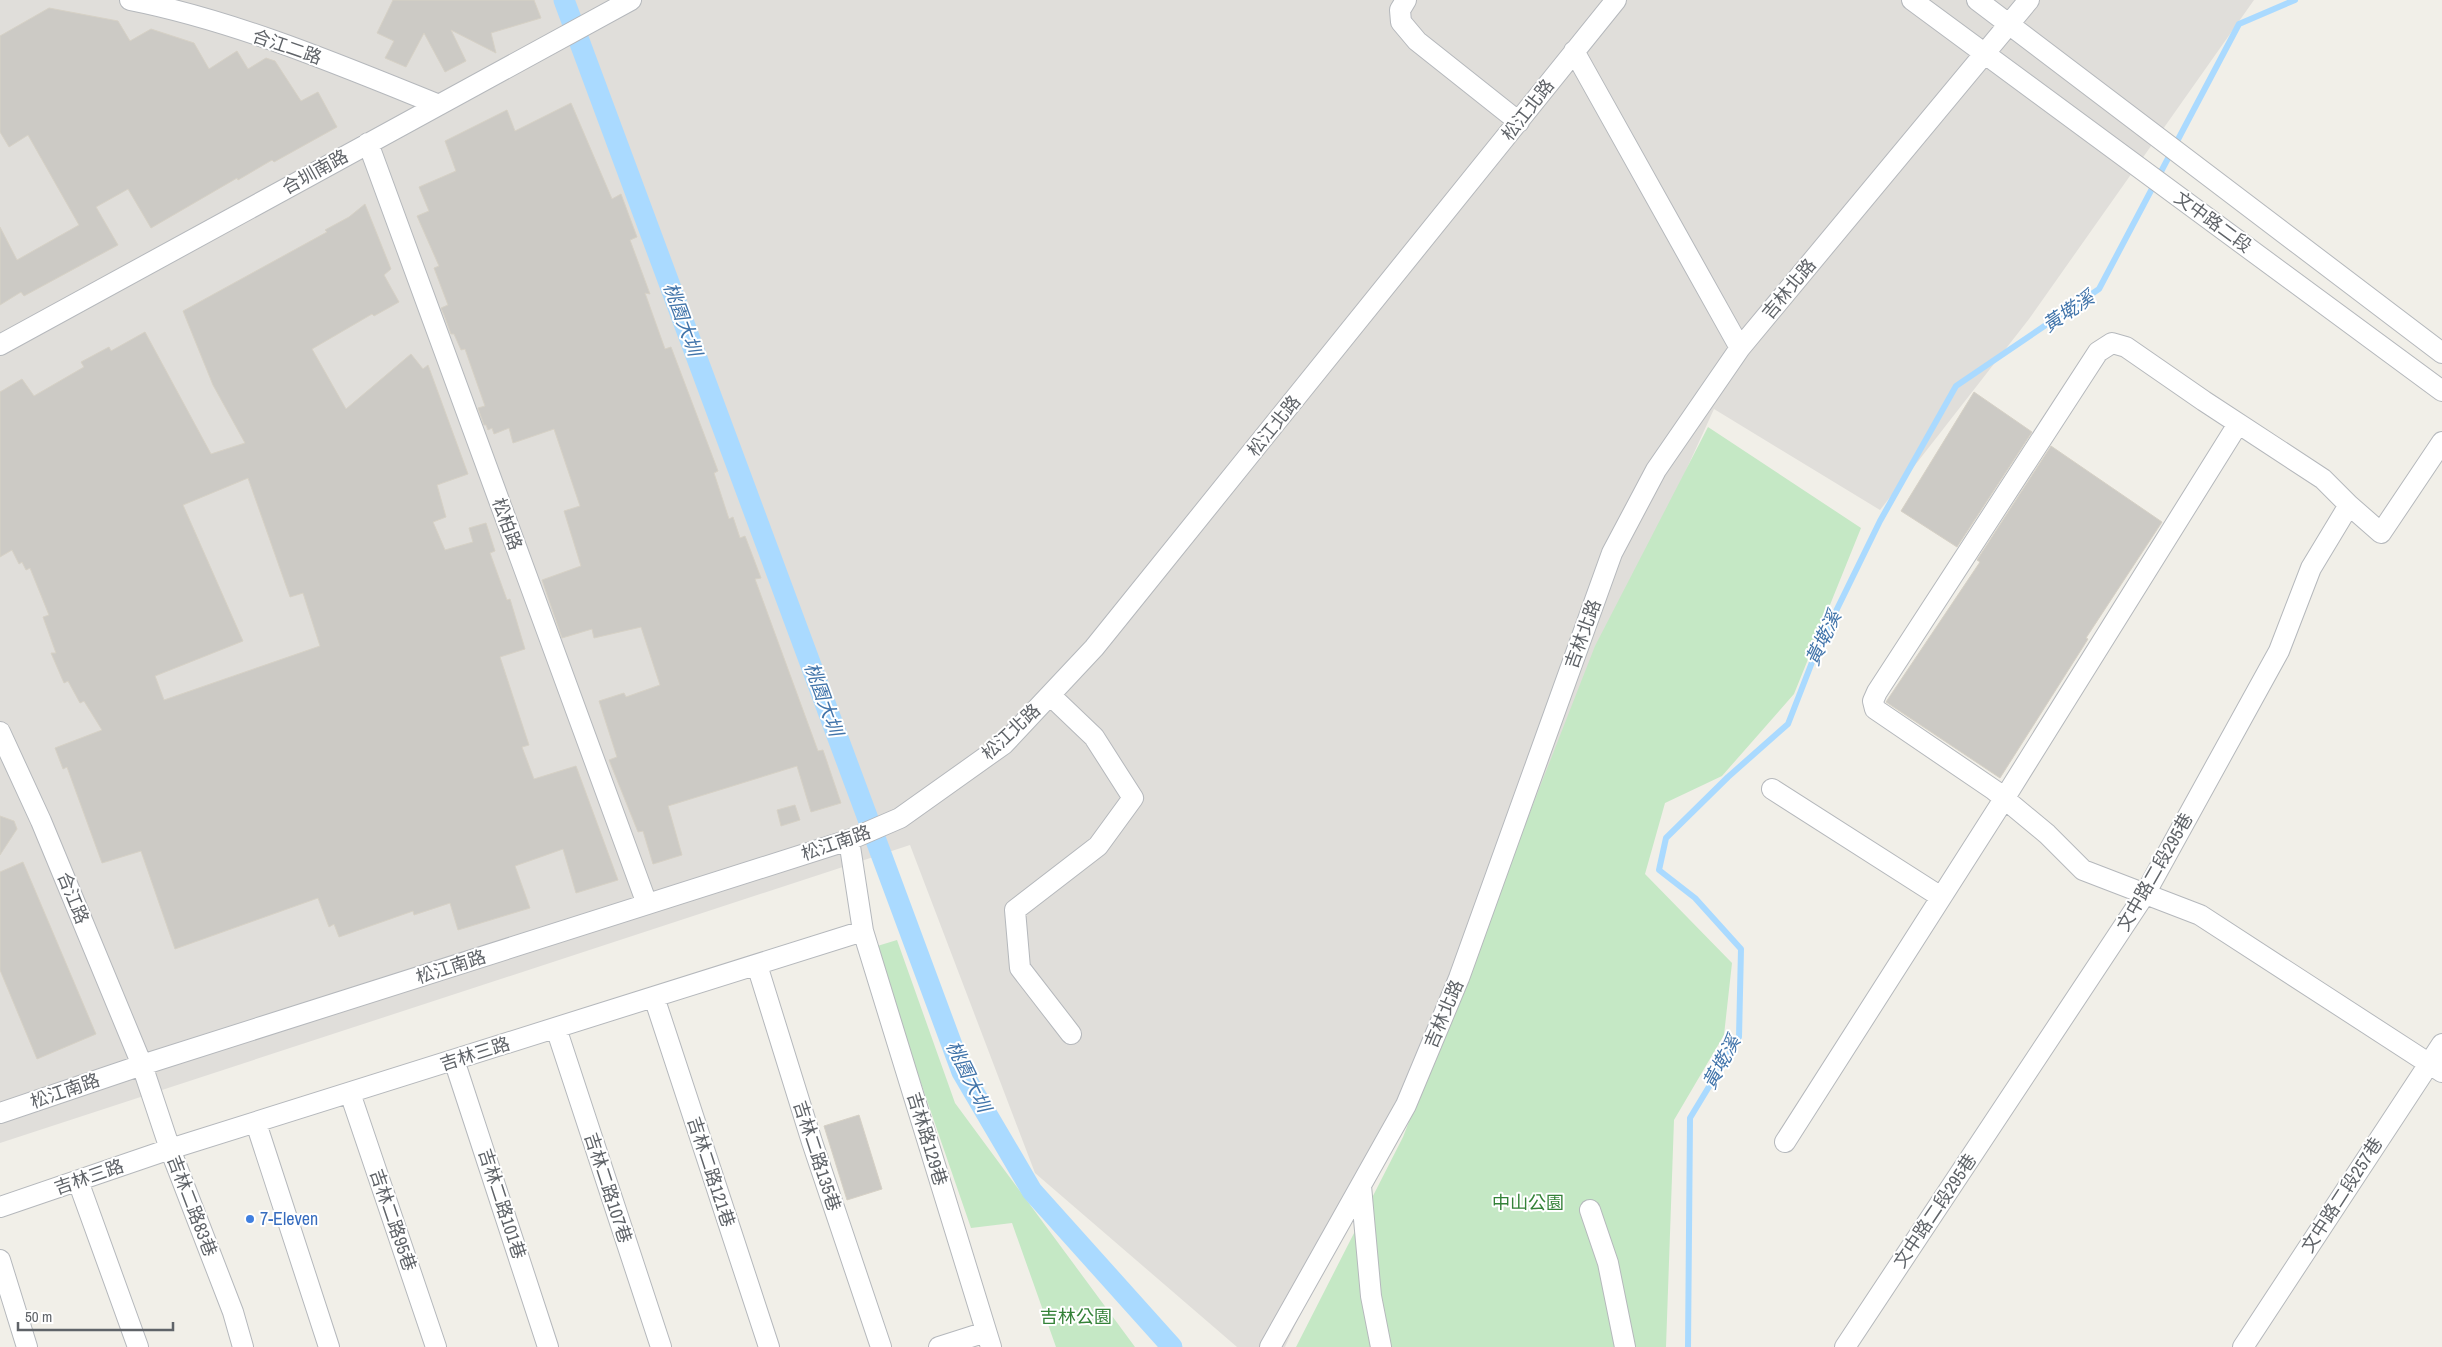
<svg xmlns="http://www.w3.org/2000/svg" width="2442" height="1347" viewBox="0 0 2442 1347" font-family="'Archivo Narrow','Noto Sans TC',sans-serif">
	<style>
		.industrial { fill: #e0deda }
		.green { fill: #c5e8c5 }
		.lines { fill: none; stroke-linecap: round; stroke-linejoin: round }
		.stream { stroke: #aadaff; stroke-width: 6 }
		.canal { stroke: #aadaff; stroke-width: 21 }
		.building { fill: #cccac5; stroke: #d6d1c6; fill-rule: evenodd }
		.minor-casing { stroke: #b5b8bc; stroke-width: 22 }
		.minor { stroke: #fff; stroke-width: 20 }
		.shop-dot { fill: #3f7fe0; stroke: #fff; stroke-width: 2 }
		.labels { text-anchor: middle; stroke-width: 4; stroke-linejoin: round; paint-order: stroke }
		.street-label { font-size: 18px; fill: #5f6368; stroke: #fff }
		.park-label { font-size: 18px; fill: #348238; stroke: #fff }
		.shop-label { font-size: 18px; fill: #366cbe; stroke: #fff; text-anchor: start }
		.water-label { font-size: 19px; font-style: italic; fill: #4174aa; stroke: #fff }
	</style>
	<rect width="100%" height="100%" fill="#f1efe8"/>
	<path class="industrial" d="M0,0H2254L2029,319L1880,510L1714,409L1285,1347H1237L1035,1173L910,845L0,1143Z"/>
	<path class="green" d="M1708,427L1861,528L1794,694L1722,776L1665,803L1645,874L1732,963L1724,1035L1674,1120L1666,1347H1296L1403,1137L1595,646Z
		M897,940L955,1103L1135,1347H1056L1012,1223L971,1228L874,947Z"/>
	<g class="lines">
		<path class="stream" d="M1688,1347L1690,1118L1739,1037L1741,949L1695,898L1659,870L1666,838L1728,777L1788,724L1816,652L1880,521L1956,386L2099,289L2239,24L2295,0"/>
		<path class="canal" d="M564,0L962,1072L1032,1191L1172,1347"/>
	</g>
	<path class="building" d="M393,0H534L541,18L491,33L496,53L451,30L466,61L445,72L424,33L406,67L385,58L394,41L377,33Z
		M49,8L118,21L130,41L151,29L194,43L209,69L237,51L248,69L266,58L275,61L301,101L318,92L337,127L274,162L272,160L238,180L237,178L151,228L128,189L96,207L118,245L24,296L21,292L0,305V227L17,260L79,225L28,135L9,147L0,132V36Z
		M571,103L612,199L621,194L637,237L630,240L650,294L645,293L665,349L671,347L718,471L714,473L729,519L733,517L740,538L745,536L761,578L755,579L818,751L823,750L841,803L811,812L797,766L668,806L682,855L653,864L643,831L638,832L609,760L617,757L599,701L624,693L626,697L660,685L641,627L594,638L592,629L562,638L542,580L581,566L564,511L580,506L554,429L513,443L509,428L494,434L492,428L488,430L486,425H484L478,408L485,406L465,349L461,350L454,334H451L444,315L441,308L448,305L434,268L439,266L417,216L429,211L419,187L456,171L445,141L507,110L515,131Z
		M365,204L391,269L384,275L399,302L374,316L372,314L312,349L346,409L411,354L423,369L428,365L468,474L437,485L446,517L433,522L445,550L473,542L469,528L486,523L495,551L490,553L507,600L510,599L525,649L500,657L529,745L522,747L534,779L576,766L618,880L576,893L563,849L515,866L530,908L458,930L450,903L414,915L413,911L339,937L334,924L329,927L318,898L175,949L141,851L102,863L67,767L63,769L55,748L102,730L84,701L80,703L68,681L64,683L51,653H56L43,617L49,615L30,568L26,570L22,562L19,564L12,550L0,557V392L22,379L34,396L84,367L81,362L109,347L111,351L145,332L211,454L245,443L213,385L183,311L327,232L325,230L349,217ZM248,478L290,597L303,593L320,646L164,700L155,676L243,641L183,505Z
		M1974,392L2032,432L1957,547L1901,511Z
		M2051,446L2162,522L2086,638L2088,639L2000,778L1886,702L1980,562L1977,560Z
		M795,805L800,820L781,826L777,810Z
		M0,816L14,821L17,829L0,855Z
		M23,862L96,1034L37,1059L0,970V872Z
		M859,1115L882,1189L847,1200L824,1126Z"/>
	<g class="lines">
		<defs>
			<path id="minor" d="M130,0C236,21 340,65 439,105
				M1406,0L1400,10L1401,22L1417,41L1519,122
				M1912,0L2442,391
				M1977,0L2442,353
				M1574,51L1740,348
				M368,143L647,904
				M0,345L631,0
				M2349,505L2323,479L2204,401L2126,347L2112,343L2098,352L1877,692L1873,701L1875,709L1994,790L2047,834L2083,870L2200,915L2442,1072
				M1050,695L1094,737L1133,798L1098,846L1015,910L1020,968L1071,1034
				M0,732L41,821L142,1065L170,1149L233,1312L243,1347
				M1772,789L1941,897
				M863,931L991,1347
				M757,965L812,1142L881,1347
				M654,997L769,1347
				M556,1028L661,1347
				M454,1060L548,1347
				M350,1093L436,1347
				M0,1113L142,1065L849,840L900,818L1004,744L1094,648L1616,0
				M256,1123L329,1347
				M1785,1142L2004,799L2238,424
				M78,1181L138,1347
				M1361,1186L1371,1296L1381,1347
				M0,1207L170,1149L863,931L849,840
				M1590,1210L1608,1263L1625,1347
				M0,1260L27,1347
				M939,1347L986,1332
				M1270,1347L1406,1105L1459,978L1612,553L1656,470L1740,348L2029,0
				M1845,1347L2145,894L2279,651L2311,568L2349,505L2381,533L2442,442
				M2243,1347L2442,1044"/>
		</defs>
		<use href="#minor" class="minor-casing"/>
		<use href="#minor" class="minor"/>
	</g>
	<circle class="shop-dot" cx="250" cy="1219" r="5"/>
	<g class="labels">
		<g class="street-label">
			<text transform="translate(287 47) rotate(19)" y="6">合江二路</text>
			<text transform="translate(1528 110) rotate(-52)" y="6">松江北路</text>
			<text transform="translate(315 172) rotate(-29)" y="6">合圳南路</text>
			<text transform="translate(2213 222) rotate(36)" y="6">文中路二段</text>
			<text transform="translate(1789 289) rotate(-50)" y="6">吉林北路</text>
			<text transform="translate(1274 426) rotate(-51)" y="6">松江北路</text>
			<text transform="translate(507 524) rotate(70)" y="6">松柏路</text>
			<text transform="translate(1583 634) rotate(-70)" y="6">吉林北路</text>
			<text transform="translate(1011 732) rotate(-43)" y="6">松江北路</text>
			<text transform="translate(836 843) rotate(-19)" y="6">松江南路</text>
			<text transform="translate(2155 872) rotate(-60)" y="6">文中路二段295巷</text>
			<text transform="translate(73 898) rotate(68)" y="6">合江路</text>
			<text transform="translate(451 967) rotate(-18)" y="6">松江南路</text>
			<text transform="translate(1444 1014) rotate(-67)" y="6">吉林北路</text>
			<text transform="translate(475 1054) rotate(-18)" y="6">吉林三路</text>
			<text transform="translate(65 1091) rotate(-19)" y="6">松江南路</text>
			<text transform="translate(927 1139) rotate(73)" y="6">吉林路129巷</text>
			<text transform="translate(817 1156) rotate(72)" y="6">吉林二路135巷</text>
			<text transform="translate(711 1172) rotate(72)" y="6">吉林二路121巷</text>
			<text transform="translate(89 1177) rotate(-19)" y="6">吉林三路</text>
			<text transform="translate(608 1188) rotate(72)" y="6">吉林二路107巷</text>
			<text transform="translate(2342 1195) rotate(-57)" y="6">文中路二段257巷</text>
			<text transform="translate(502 1204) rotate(72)" y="6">吉林二路101巷</text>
			<text transform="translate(192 1206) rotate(69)" y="6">吉林二路83巷</text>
			<text transform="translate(1935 1211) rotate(-56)" y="6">文中路二段295巷</text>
			<text transform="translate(393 1220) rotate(71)" y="6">吉林二路95巷</text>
		</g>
		<g class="park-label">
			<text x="1528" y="1209">中山公園</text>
			<text x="1076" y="1323">吉林公園</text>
		</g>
		<g class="shop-label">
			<text x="260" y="1225">7-Eleven</text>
		</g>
		<g class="water-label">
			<text transform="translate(2068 311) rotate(-34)" y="7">黃墘溪</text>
			<text transform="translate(683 319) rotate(70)" y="7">桃園大圳</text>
			<text transform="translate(1823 638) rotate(-65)" y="7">黃墘溪</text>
			<text transform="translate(824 699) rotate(70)" y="7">桃園大圳</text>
			<text transform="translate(1721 1062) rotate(-62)" y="7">黃墘溪</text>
			<text transform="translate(969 1076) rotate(64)" y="7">桃園大圳</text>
		</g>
	</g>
	<path d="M18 1322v8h155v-8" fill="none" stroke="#5f6368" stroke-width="2.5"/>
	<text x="25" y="1322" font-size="15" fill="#5f6368" stroke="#ffffff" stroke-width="4" paint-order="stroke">50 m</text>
</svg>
